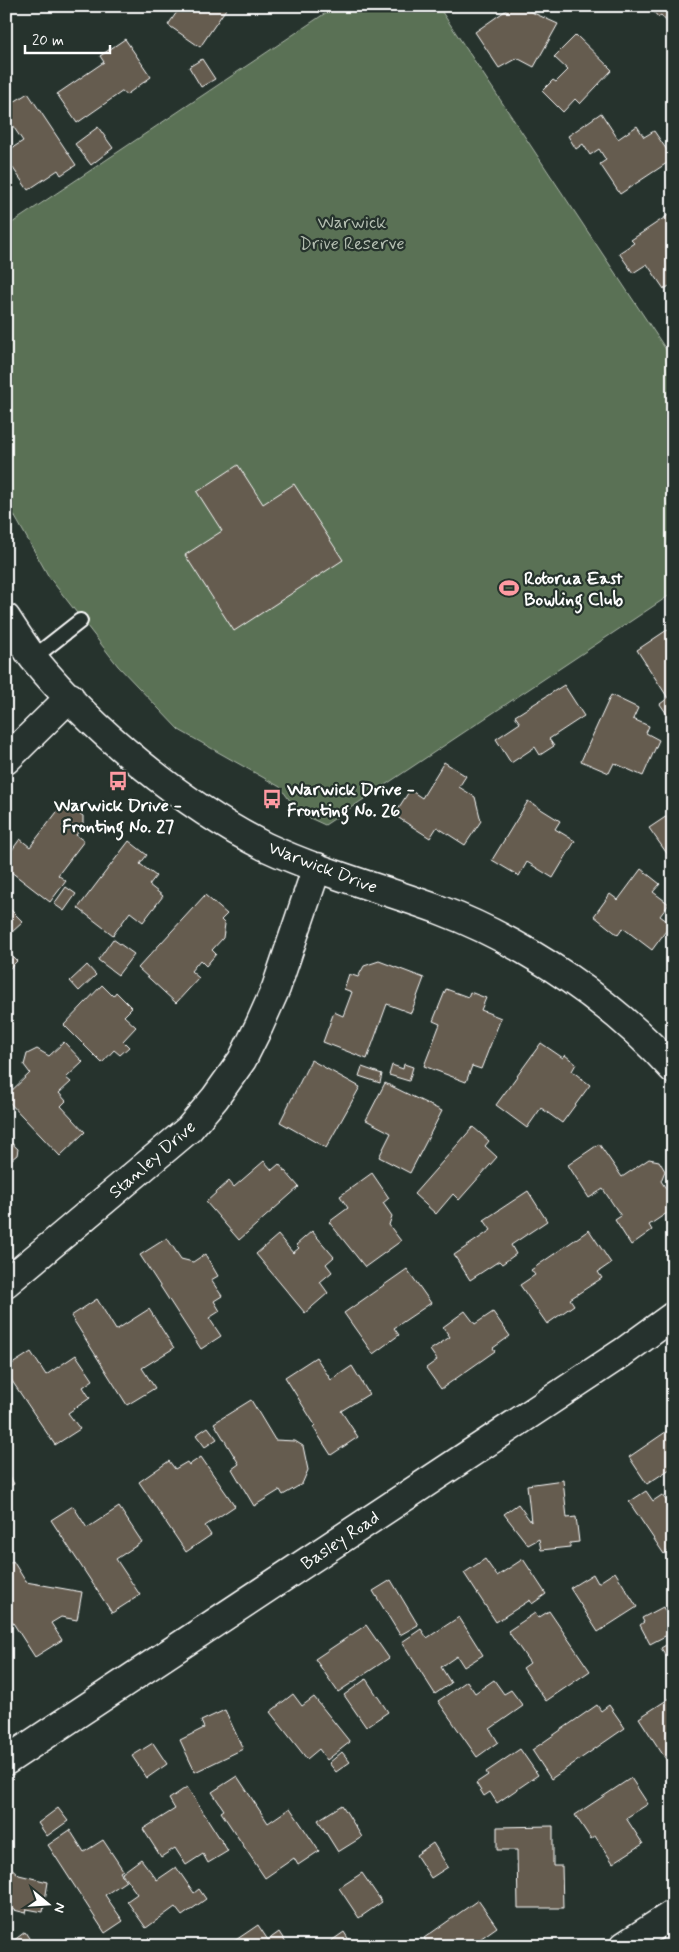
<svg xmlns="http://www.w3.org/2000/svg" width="679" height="1952" viewBox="0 0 679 1952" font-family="Mynerve,sans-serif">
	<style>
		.green { fill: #5a7155; stroke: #acb8aa }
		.building { fill: #655c4f; stroke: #fff }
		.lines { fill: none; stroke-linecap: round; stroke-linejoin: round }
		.lane-casing { stroke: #fff; stroke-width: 18 }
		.street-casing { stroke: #fff; stroke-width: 31 }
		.lane { stroke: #26332d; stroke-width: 14 }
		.street { stroke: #26332d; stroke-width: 28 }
		.labels { text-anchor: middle; stroke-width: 4.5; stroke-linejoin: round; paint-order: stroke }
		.park-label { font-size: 18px; fill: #b5bfb2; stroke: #26332d }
		.poi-label { font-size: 18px; font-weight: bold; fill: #fff; stroke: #26332d; text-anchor: start }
		.street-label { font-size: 18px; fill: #fff; stroke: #26332d }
	</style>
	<rect width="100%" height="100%" fill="#26332d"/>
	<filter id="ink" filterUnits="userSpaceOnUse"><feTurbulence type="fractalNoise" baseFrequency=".02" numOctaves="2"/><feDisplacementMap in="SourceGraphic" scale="10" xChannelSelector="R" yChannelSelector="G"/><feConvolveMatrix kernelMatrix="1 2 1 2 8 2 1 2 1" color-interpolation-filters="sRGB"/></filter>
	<g filter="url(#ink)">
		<path class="green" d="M336,6H438L673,360V593L325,825L299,813L280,787L179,730L118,666L49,577L10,508L6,498V227Z"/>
		<path class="building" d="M181,6H228L200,47L168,25Z
			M508,6H518L558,24L534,67L517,58L499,68L475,32L505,11Z
			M649,6H673V29L661,15L658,17Z
			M576,35L612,70L580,104L575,99L563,112L542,91L553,80L556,82L568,70L554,57Z
			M125,39L151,77L126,95L123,91L77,123L57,94L104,62L100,56Z
			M202,59L215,79L201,87L189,67Z
			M28,93L76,165L61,175L58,170L28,190L6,158V152L23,141L6,116V107Z
			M601,113L618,139L637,126L644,137L654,131L673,159L620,194L600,164L606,160L599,149L590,155L583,144L576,149L568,136Z
			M98,127L113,148L91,165L75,144Z
			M673,212V284L664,289L647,264L633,273L619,253L634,243L631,240Z
			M238,465L263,504L294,484L343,560L234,631L185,555L222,531L197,492Z
			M673,626V723L660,704L668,698L637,650Z
			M564,685L584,716L549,739L554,746L540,755L535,747L511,763L496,739L520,723L515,716Z
			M611,695L638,708L633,719L649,726L646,733L659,740L643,776L614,763L609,773L581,761Z
			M444,762L466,776L459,787L475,797L481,821L465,845L437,827L430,838L394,815L410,790L422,798Z
			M528,801L560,821L555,829L575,841L553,878L527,862L519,876L492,860Z
			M70,806L83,816V826L76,835L84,841L58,875L66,881L50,902L6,868V858L20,839L30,847L60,808Z
			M673,812V862L649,828Z
			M129,841L147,855L140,864L156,876L149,885L163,896L143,922L130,912L113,935L78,908Z
			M641,869L660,884L653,892L669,904L660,916L671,924L652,950L623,928L618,935L594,916L610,894L618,900Z
			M66,887L76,894L64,911L54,904Z
			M205,895L227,914L221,920L225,924L223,938L212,950L216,954L206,966L200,960L191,971L199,978L176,1003L138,968Z
			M6,905L23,922L11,933L9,953L17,961L6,972Z
			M113,939L134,954L118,975L98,960Z
			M379,961L424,978L411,1013L387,1004L367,1059L323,1042L334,1012L343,1016L352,992L344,989L349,974L358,977L364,966Z
			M87,965L96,975L79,991L70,981Z
			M102,985L113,996L116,992L132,1008L124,1016L136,1027L123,1041L129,1047L120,1055L114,1050L102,1063L64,1025Z
			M446,989L468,997L470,992L486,998L481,1010L501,1018L481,1069L472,1066L466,1082L424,1066L440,1024L433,1021Z
			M64,1042L83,1062L66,1078L71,1082L59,1093L66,1101L61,1106L85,1132L60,1156L6,1099V1096L30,1073L24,1065L27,1054L37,1049L49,1056Z
			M541,1043L563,1058L565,1055L576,1064L572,1071L590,1085L562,1123L541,1108L527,1128L496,1105Z
			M311,1060L360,1087L326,1148L280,1122Z
			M404,1064L413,1067L409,1081L389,1075L392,1065L403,1069Z
			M362,1067L382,1074L380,1083L359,1076Z
			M385,1083L442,1111L410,1173L379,1157L391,1133L366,1120Z
			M473,1127L489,1141L485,1146L497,1157L459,1200L453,1194L436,1214L414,1194Z
			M6,1138L18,1149L17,1155L6,1164Z
			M599,1144L622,1177L649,1159L659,1161L665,1171L661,1181L673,1199V1209L649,1225L652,1230L631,1245L615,1220L621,1216L603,1189L589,1198L568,1165Z
			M264,1161L272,1170L279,1164L299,1187L239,1240L206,1202L229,1181L234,1187Z
			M372,1173L389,1198L383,1203L392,1216L389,1225L401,1241L365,1267L329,1222L348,1208L340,1196Z
			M528,1191L547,1221L511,1245L516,1254L502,1264L499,1261L470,1280L454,1255L491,1230L484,1220Z
			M589,1230L611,1263L598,1272L602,1278L570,1299L574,1305L547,1324L520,1285L535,1275L531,1270Z
			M312,1231L334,1257L326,1264L332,1272L320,1282L328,1293L305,1313L256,1254L278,1235L293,1253L299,1248L296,1245Z
			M167,1238L181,1259L193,1262L205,1254L218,1276L211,1280L222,1296L214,1301L220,1311L209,1318L221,1336L201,1349L140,1255Z
			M407,1269L431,1303L394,1328L399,1335L373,1354L344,1313Z
			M97,1299L116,1330L149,1309L174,1348L142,1368L155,1388L127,1405L71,1316Z
			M465,1311L475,1324L493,1312L510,1336L493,1348L495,1351L441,1389L426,1368L437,1360L430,1350L450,1337L443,1327Z
			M31,1352L46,1375L76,1355L93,1380L83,1387L90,1398L68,1413L80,1429L55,1445L6,1372V1368Z
			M316,1357L331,1380L352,1366L369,1394L341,1411L358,1437L331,1455L313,1427L315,1425L285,1377Z
			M251,1400L275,1440L295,1441L303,1446L308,1470L302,1484L283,1495L280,1490L254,1506L232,1469L239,1464L214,1423Z
			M208,1427L217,1439L205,1447L196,1435Z
			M673,1427V1467L647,1484L629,1457Z
			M201,1457L235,1506L205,1526L211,1535L186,1552L139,1482L169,1461L175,1469L187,1462L189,1465Z
			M6,1469L14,1484L6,1488Z
			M563,1480L567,1518L576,1517L579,1542L570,1543V1547L541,1550L539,1539L528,1545L504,1514L518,1504L531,1522L527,1485Z
			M646,1491L653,1501L662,1495L673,1510V1548L664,1554L629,1502Z
			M73,1506L87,1528L119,1507L142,1542L116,1559L140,1595L112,1613L51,1520Z
			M485,1559L497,1576L523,1559L546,1594L532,1604L530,1600L496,1622L464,1573Z
			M13,1561L26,1582L82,1592L77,1620L61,1617L51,1623L62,1640L35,1657L6,1612V1566Z
			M615,1572L637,1607L598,1632L570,1588L593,1574L598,1583Z
			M391,1580L418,1625L400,1635L373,1591Z
			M663,1607L673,1626V1632L650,1644L640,1625L644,1622L642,1618Z
			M549,1611L590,1671L546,1701L523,1668L530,1663L508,1631L535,1613L538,1618Z
			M459,1617L483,1655L464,1667L457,1656L441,1667L451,1683L435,1694L402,1642L421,1629L427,1638Z
			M366,1625L389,1658L338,1692L315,1659Z
			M673,1641V1666L661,1648Z
			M366,1679L388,1712L366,1727L344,1695Z
			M494,1680L504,1694L511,1690L523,1706L490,1729L498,1742L477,1757L438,1701L467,1681L475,1693Z
			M293,1694L302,1706L314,1697L350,1742L327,1760L319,1749L307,1759L270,1712Z
			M673,1696V1761L669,1764L639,1718Z
			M597,1705L601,1711L609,1705L625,1728L551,1779L532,1750Z
			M225,1710L243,1749L195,1772L180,1740L204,1728L201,1721Z
			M153,1743L167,1764L147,1778L132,1756Z
			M520,1749L538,1775L497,1803L490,1792L484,1796L476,1783L488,1775L486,1772Z
			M342,1752L350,1762L336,1772L329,1763Z
			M237,1776L268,1823L290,1808L319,1851L298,1865L294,1858L265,1878L221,1812L224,1810L212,1792Z
			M631,1778L648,1804L626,1818L643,1844L613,1863L595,1836L591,1839L575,1815Z
			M187,1787L228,1851L208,1863L203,1854L186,1865L175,1848L161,1857L143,1829L175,1809L169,1799Z
			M342,1805L362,1837L338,1852L318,1820Z
			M58,1808L68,1821L47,1836L38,1823Z
			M553,1826V1866H562L563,1908H518L517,1850H497V1827Z
			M70,1830L84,1852L103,1840L123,1870L120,1872L126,1881L105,1895L123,1921L105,1933L48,1845Z
			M433,1843L448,1867L431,1878L416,1855Z
			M141,1859L157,1880L176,1867L194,1893L199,1889L206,1899L182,1916L175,1907L146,1928L127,1901L137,1894L122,1873Z
			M6,1863L19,1875L48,1882L43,1912L27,1909L26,1913L6,1908Z
			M362,1873L382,1902L359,1918L339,1888Z
			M478,1900L497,1927L470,1946H429L424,1938Z
			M258,1925L268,1940L279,1932L288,1946H227Z
			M25,1932L34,1946H10L9,1944Z
			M344,1932L353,1946H324Z
			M374,1939L378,1946H364Z"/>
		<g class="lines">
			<defs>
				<path id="lane" d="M33,658L80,621"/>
				<path id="street" d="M6,618C15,632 24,646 34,659C92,730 184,806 266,847C322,873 383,889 440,910C525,942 613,1002 673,1069
					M6,760L70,697
					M6,1283L189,1129L215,1098L242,1060L259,1026L276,988L317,867
					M6,1761L622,1353L673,1316
					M624,1946L673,1914"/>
			</defs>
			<use href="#lane" class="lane-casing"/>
			<use href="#street" class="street-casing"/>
			<use href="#lane" class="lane"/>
			<use href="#street" class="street"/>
		</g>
	</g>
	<defs>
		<symbol id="stadium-bare" viewBox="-9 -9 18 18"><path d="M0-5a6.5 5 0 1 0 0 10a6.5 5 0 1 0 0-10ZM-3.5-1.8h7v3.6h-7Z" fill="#ff9aa2" stroke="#26332d" stroke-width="2.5" paint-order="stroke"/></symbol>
		<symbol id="bus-bare" viewBox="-9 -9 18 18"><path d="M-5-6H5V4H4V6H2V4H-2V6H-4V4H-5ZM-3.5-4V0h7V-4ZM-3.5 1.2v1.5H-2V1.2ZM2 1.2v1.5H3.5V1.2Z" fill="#ff9aa2" stroke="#26332d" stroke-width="2.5" paint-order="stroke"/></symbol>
	</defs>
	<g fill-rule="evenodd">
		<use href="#stadium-bare" x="495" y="574" width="28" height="28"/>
		<use href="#bus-bare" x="104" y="767" width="28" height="28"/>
		<use href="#bus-bare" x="258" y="785" width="28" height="28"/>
	</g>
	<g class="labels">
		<g class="park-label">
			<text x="352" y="228">Warwick<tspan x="352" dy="21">Drive Reserve</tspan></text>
		</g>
		<g class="poi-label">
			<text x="524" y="584">Rotorua East<tspan x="524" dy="21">Bowling Club</tspan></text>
			<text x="287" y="795">Warwick Drive -<tspan x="287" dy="21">Fronting No. 26</tspan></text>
			<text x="118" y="811" text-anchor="middle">Warwick Drive -<tspan x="118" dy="21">Fronting No. 27</tspan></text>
		</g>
		<g class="street-label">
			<text transform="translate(323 867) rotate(21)" y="6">Warwick Drive</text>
			<text transform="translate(152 1159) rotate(-41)" y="6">Stanley Drive</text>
			<text transform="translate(340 1540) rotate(-34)" y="6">Basley Road</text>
		</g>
	</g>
	<rect width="679" height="1952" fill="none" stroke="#26332d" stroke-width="25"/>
	<rect x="12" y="12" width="654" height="1927" fill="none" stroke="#fff" stroke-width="2" filter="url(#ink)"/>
	<g transform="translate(48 1904) rotate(108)" stroke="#26332d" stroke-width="4" paint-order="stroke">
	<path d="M0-4L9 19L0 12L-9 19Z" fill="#ffffff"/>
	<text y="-8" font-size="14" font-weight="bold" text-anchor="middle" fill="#ffffff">N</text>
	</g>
	<path d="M25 45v8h85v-8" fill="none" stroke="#ffffff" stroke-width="2.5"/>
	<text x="32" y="45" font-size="15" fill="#ffffff" stroke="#26332d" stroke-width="4" paint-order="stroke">20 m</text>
</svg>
